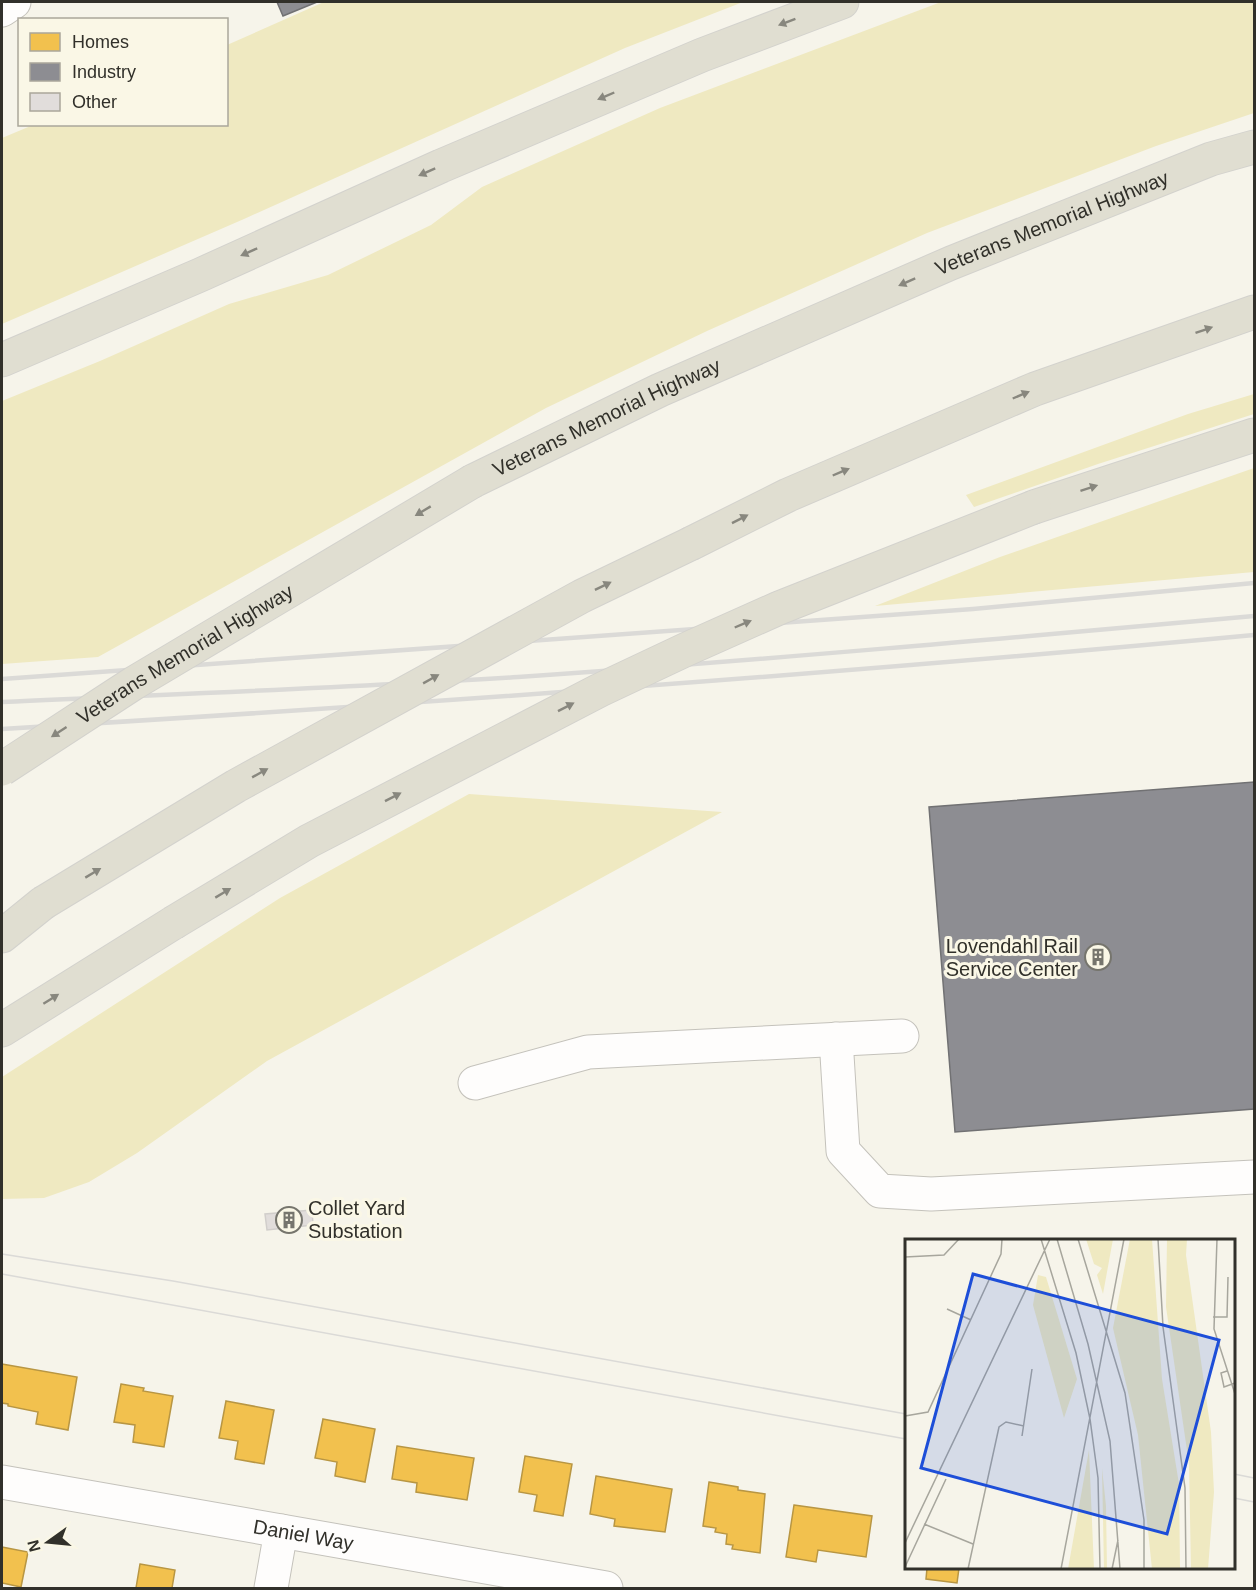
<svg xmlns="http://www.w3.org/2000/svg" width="1256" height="1590" viewBox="0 0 1256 1590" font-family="Arial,sans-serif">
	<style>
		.green { fill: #efe9c1 }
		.homes { fill: #f2c14e; stroke: #b89643; stroke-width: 1.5 }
		.industry { fill: #8d8d92; stroke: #717173; stroke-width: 1.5 }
		.building { fill: #e1dddb; stroke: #d1cecb; stroke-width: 1.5 }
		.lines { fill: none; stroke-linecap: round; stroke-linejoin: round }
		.minor-casing { stroke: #c4c2bb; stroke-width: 35 }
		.highway-casing { stroke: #d3d2cd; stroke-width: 35 }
		.minor { stroke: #fefdfc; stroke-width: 33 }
		.highway { stroke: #e0ded1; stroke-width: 33 }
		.tram { stroke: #dbdad7; stroke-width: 1.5 }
		.rail { stroke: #dbdad7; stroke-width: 4.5 }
		.highway-bridge-casing { stroke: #d3d2cd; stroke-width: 35; stroke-linecap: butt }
		.highway-bridge { stroke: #e0ded1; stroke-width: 33 }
		.oneway { fill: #88877e }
		.labels { text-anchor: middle; stroke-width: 6; stroke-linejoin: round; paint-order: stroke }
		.street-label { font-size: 20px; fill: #31302a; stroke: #faf7e6 }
		.poi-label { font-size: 20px; fill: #31302a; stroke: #faf7e6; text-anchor: end }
		.inset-road { fill: none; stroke: #a7a69d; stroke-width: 1.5 }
		.view { fill: #1d4ed8; fill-opacity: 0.15; stroke: #1d4ed8; stroke-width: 3 }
		.inset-edge { fill: none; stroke: #31302a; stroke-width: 3 }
	</style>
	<rect width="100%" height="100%" fill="#f6f4ea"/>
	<path class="green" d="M324,2H743L625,48L244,219L2,324V138L33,125L226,124L227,45Z
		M941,2H1254V113L1156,146L927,233L707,331L546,408L98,657L2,664V401L100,361L229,304L328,275L431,225L482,187L660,108Z
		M1254,394V414L1098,464L974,507L966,495L1188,414Z
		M1254,468V572L875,606L1000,557Z
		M469,794L722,812L267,1061L137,1153L89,1182L44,1198L2,1199V1077L280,898Z"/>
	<path class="homes" d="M2,1364L77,1377L68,1430L36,1424L38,1412L8,1406V1404L2,1403Z
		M121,1384L144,1388L143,1391L173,1396L164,1447L133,1442L135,1425L114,1422Z
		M226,1401L274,1410L264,1464L235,1459L238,1441L219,1438Z
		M323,1419L375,1429L365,1482L335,1476L337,1462L315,1458Z
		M397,1446L474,1458L467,1500L416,1492L417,1483L392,1479Z
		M525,1456L572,1464L563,1516L534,1511L537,1495L519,1492Z
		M596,1476L672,1489L665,1532L614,1526L615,1519L590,1514Z
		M709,1482L738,1487V1490L765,1494L760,1553L732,1549L733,1545L726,1544L727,1534L715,1532L716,1528L703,1526Z
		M794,1505L872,1516L866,1557L818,1550L816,1562L786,1557Z
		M2,1547L28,1552L21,1587L2,1583Z
		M140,1564L175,1570L172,1588H136Z
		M927,1568H959L957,1583L926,1579Z"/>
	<path class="industry" d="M277,2H317L283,16Z
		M1254,782V1109L955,1132L929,807Z"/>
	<path class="building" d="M312,1210L313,1225L267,1230L265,1214Z"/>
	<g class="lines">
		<defs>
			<g id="minor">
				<path d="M2,10L14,2"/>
				<path d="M836,1039L843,1151L880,1191L931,1194L1254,1177"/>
				<path d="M475,1083L588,1052L902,1036"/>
				<path id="s1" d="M2,1482L606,1588"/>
				<path d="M271,1588L281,1531"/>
			</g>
			<g id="highway">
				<path d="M2,360L200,275L441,166L702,55L842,2"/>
				<path id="s2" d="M473,481L660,390L951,263L1211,159L1254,147"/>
				<path d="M1034,507L1254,435"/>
				<path d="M692,543L788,495L1035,389L1254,312"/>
				<path d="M2,936L43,903"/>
				<path d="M2,1030L173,923"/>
			</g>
		</defs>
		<use href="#minor" class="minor-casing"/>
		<use href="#highway" class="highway-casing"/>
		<use href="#minor" class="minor"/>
		<use href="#highway" class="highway"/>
		<path class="tram" d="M2,1254L173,1281L906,1414
			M2,1274L906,1439
			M1234,1474L1254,1478
			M1234,1498L1254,1502"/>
		<path class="rail" d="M2,679L973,609L1254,583
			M2,702C174,694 346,688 518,677C764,660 1009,638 1254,616
			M2,729C420,704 837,674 1254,635"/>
		<defs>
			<g id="highway-bridge">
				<path id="s3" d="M2,769L134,683L473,481"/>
				<path d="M43,903L236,786L582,596L692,543"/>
				<path d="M173,923L309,841L600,690L687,649L779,608L1034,507"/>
			</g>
		</defs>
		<use href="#highway-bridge" class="highway-bridge-casing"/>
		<use href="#highway-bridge" class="highway-bridge"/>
	</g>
	<defs><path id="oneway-solid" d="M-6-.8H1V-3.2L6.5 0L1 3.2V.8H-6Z" transform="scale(1.5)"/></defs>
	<g class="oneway">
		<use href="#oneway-solid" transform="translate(787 22) rotate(159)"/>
		<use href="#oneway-solid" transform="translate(606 96) rotate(157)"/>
		<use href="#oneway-solid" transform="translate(427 172) rotate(156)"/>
		<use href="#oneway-solid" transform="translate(249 252) rotate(156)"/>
		<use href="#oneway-solid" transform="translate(907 282) rotate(156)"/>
		<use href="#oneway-solid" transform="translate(1204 330) rotate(-19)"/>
		<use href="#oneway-solid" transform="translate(1021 395) rotate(-23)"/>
		<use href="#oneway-solid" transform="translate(841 472) rotate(-23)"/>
		<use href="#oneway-solid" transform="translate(1089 488) rotate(-18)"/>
		<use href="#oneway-solid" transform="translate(423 511) rotate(149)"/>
		<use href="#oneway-solid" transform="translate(740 519) rotate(-27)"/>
		<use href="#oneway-solid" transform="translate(603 586) rotate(-26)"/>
		<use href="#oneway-solid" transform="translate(743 624) rotate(-23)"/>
		<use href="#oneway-solid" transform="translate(431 679) rotate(-29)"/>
		<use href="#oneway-solid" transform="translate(566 707) rotate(-27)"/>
		<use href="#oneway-solid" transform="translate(59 732) rotate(147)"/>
		<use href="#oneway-solid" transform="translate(260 773) rotate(-29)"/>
		<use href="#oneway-solid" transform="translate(393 797) rotate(-27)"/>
		<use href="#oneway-solid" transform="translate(93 873) rotate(-31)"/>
		<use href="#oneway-solid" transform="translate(223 893) rotate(-31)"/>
		<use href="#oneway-solid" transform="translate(51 999) rotate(-32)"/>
	</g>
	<defs>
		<symbol id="building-ring" viewBox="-11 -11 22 22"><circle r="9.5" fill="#faf7e6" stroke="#76756d" stroke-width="1.5"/><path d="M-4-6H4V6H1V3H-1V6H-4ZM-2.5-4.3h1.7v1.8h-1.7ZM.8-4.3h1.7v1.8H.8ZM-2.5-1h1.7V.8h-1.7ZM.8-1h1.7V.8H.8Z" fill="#76756d"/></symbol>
	</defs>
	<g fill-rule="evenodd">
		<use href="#building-ring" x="1083" y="942" width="30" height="30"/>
		<use href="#building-ring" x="274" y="1205" width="30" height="30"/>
	</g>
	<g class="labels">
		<g class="street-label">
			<text dy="7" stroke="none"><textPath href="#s2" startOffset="634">Veterans Memorial Highway</textPath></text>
			<text dy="7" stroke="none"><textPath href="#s2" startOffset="148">Veterans Memorial Highway</textPath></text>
			<text dy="7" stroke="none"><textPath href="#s3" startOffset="216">Veterans Memorial Highway</textPath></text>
			<text dy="7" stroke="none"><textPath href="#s1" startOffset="306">Daniel Way</textPath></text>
		</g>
		<g class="poi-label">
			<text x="1078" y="953">Lovendahl Rail<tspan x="1078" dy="23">Service Center</tspan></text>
			<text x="308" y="1215" text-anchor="start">Collet Yard<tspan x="308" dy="23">Substation</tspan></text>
		</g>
	</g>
	<g transform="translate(905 1239)">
		<rect width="330" height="330" fill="#f6f4ea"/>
		<path d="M181,0H208L198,55L192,36L197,29L189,25ZM225,0H247L257,140L274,245L275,330H247L233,196L208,89ZM262,0H282L281,16L306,193L309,253L303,330H286L284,225L261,68ZM133,36L141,38L172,140L159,179L128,66ZM184,211L189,330H163ZM197,229L201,267L202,330H199Z" fill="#efe9c1"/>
		<path class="inset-road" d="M136,0L171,114L185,180L193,239L195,330M152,0L183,105L205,202L215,330M173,0L220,154L239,281V330M253,0L258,88L280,249L281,330M312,0L309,90L330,155M0,18L39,16L54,0M42,70L66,81M308,78H322L323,38M322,132L316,134L319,148L330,144M0,177L23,173L96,15L97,0M117,197L127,130M19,285L68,305M0,304L145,0M0,328L41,240M63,330L94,188L101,183L119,187M156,330L219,0M207,330L213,301"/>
		<path class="view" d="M68,35L314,101L262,295L16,229Z"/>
		<rect width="330" height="330" class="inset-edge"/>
	</g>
	<rect width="1256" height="1590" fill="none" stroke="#31302a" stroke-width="6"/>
	<rect x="18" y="18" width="210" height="108" fill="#faf7e6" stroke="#aaa79b" stroke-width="1.5"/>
	<rect x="30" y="33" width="30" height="18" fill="#f2c14e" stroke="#aaa79b" stroke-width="1.5"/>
	<text x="72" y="48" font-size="18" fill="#31302a">Homes</text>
	<rect x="30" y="63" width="30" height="18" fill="#8d8d92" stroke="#aaa79b" stroke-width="1.5"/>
	<text x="72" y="78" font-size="18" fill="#31302a">Industry</text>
	<rect x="30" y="93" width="30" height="18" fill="#e1dddb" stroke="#aaa79b" stroke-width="1.5"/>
	<text x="72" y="108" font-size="18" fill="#31302a">Other</text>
	<g transform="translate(48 1542) rotate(255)" stroke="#faf7e6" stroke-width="4.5" paint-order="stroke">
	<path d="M0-4.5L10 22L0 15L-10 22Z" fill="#31302a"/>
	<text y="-9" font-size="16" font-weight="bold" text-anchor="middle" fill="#31302a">N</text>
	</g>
</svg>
